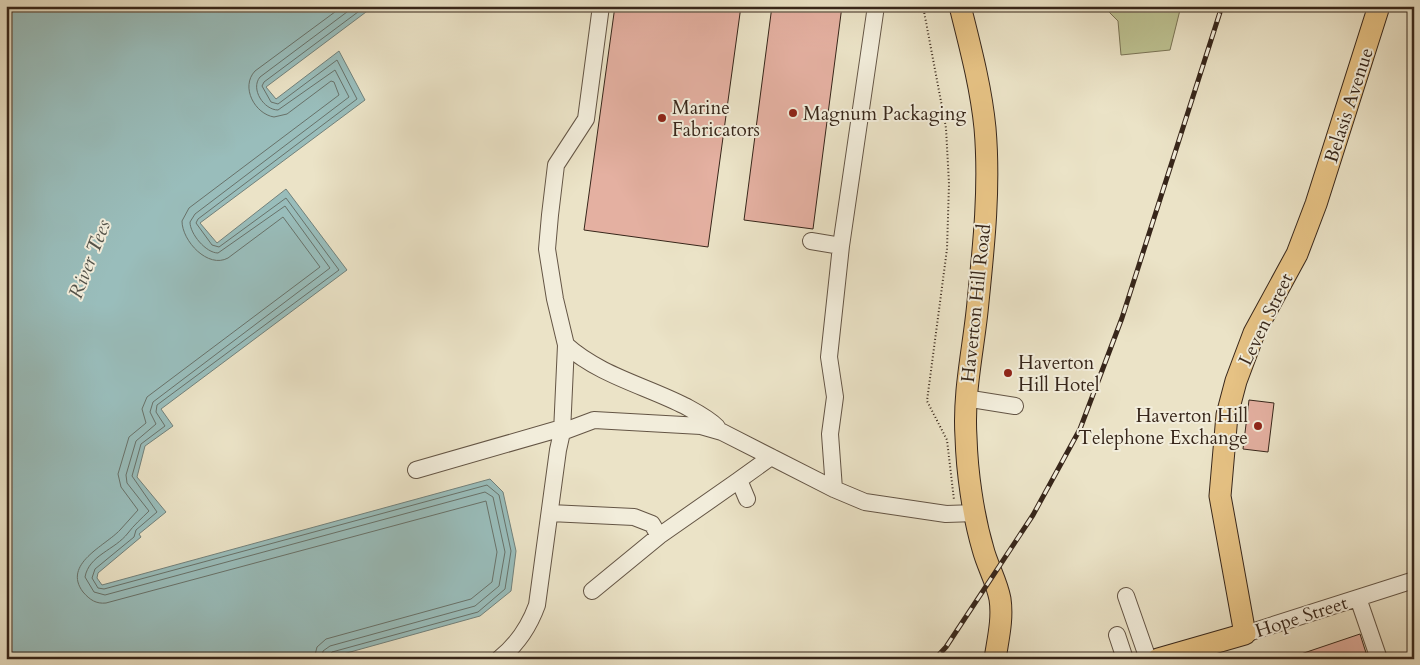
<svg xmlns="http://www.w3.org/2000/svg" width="1420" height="665" viewBox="0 0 1420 665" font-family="Cardo,serif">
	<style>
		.green { fill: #bdc292; stroke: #7a7456 }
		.water { fill: #99bdbb; stroke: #72817b }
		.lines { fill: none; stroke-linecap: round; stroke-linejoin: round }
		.shore { stroke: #68726a; stroke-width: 1 }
		.building { fill: #e4b0a1; stroke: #37261a }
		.minor-casing { stroke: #645545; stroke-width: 18 }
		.major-casing { stroke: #37261a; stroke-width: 23 }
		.path { stroke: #37261a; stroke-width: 2; stroke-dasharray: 1 2.5; stroke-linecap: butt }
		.minor { stroke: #f2eddb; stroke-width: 16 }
		.major { stroke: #e6c284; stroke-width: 21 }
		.rail-casing { stroke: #37261a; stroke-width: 5 }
		.rail { stroke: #f2eddb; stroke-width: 3; stroke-dasharray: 9; stroke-linecap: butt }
		.poi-dot { fill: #8f2418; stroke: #f2eddb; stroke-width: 2 }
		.labels { text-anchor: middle; stroke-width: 4; stroke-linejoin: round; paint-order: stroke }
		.street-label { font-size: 19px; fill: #37261a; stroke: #f2eddb }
		.poi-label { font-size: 19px; fill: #37261a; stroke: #f2eddb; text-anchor: start }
		.water-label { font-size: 20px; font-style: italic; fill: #54534a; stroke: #f2eddb }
	</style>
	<rect width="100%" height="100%" fill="#ebe3c7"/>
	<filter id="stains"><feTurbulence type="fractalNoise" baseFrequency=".004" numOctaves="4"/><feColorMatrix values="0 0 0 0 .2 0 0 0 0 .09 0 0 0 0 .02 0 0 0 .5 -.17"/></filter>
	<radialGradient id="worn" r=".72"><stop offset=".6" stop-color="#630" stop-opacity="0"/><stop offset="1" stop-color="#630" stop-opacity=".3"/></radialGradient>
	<path class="green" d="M1103,6H1181L1170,50L1121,55L1118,21Z"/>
	<path class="water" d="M6,6H374L266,87L276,99L339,51L365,100L200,223L217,243L286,189L347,270L161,409L173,426L145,446L137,477L166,512L139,534L141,537L98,573L97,578L102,585L490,479L503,492L516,551L511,591L480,616L325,659H6Z"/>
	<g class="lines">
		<path class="shore" d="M314,659L317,647L326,639L471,599L492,582L497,552L486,501L106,603C96,604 90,600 83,592C62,564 105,546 120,530C126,523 132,517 138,510L121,487L118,474L129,437L146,423L142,409L147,397L320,267L283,217L228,258C208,269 182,241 182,221L189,208L339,95L334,82L331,81L287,114L274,117C255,114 240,87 255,71L343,6
			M322,659L323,651L330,646L475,606L499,586L505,552L493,497L485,492L105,595L94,592L85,577C89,555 115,550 128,533C134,525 141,519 149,511L127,483L126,475L136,441L156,424L150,412L153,402L330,268L285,206L218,253C206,253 190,234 190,222L195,214L349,97L335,70L278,110C264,110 250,89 260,77L355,6
			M328,659L332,652L478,612L505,589L511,551L499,495L487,485L104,589L98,588L92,578L95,569L134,537L136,530L157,512L132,476L141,444L165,426L156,412L157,405L339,270L286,198L219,247L212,245L196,223L198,219L357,99L337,60L278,104L271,102L262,86L264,82L366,6"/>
	</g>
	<path class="building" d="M615,6H741L708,247L584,230Z
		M772,6H842L813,229L744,220Z
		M1249,400L1274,403L1268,452L1243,449Z
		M1360,634L1368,659H1292V657Z"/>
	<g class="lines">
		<defs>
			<path id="minor" d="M811,241L841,246L829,357L835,397L830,434L834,489
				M841,246L876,6
				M566,345C599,375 646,386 685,406C696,412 708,418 717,427
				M965,398L1015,406
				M562,432L566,345L555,299L547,249L550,215L556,165L586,119L601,6
				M416,470L562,428
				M747,499L739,480L771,457
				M550,513L634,517L652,524L659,536
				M592,591L659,536L739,480
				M1126,596L1148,659
				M1358,598L1379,659
				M1245,634L1414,580
				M1117,635L1125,659
				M499,659C518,644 529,627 537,605L558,450L562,432L594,420L701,426L722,432L834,489L865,502L946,514L976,513"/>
			<path id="major" d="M960,6C970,46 981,87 985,128C990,186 984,244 978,302C974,347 963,391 966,437C967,472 973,515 983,549C987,565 997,582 1000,599C1003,619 998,639 995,659
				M1158,659L1245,634L1220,496L1227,415L1236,381L1254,333L1297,254L1316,204L1379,6"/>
		</defs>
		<use href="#minor" class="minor-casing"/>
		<use href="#major" class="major-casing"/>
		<path class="path" d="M923,6L946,128L949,184L947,249L927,401L947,440L954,500"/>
		<use href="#minor" class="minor"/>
		<use href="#major" class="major"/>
		<defs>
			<path id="rail" d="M935,659L946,647L1033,515L1080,429L1122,318L1222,6"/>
		</defs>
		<use href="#rail" class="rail-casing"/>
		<use href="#rail" class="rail"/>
	</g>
	<g class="poi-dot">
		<circle cx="793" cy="113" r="5"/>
		<circle cx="662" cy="118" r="5"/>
		<circle cx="1008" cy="373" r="5"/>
		<circle cx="1258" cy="426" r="5"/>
	</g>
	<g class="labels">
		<g class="street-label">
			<text transform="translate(1348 105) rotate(-72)" y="7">Belasis Avenue</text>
			<text transform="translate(975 303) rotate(-84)" y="7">Haverton Hill Road</text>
			<text transform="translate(1265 319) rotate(-64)" y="7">Leven Street</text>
			<text transform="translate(1301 616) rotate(-18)" y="7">Hope Street</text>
		</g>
		<g class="poi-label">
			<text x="672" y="114">Marine<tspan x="672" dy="22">Fabricators</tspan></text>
			<text x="803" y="120">Magnum Packaging</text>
			<text x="1018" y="369">Haverton<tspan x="1018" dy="22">Hill Hotel</tspan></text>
			<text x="1248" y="422" text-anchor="end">Haverton Hill<tspan x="1248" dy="22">Telephone Exchange</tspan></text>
		</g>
		<g class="water-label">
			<text transform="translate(89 259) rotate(-69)" y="7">River Tees</text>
		</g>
	</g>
	<rect width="1420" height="665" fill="none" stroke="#ebe3c7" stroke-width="25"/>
	<rect x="8" y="8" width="1405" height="650" fill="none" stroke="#37261a" stroke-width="2.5"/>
	<rect x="12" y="12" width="1395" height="640" fill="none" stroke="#37261a"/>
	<rect width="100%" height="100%" filter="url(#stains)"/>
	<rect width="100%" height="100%" fill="url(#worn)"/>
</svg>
